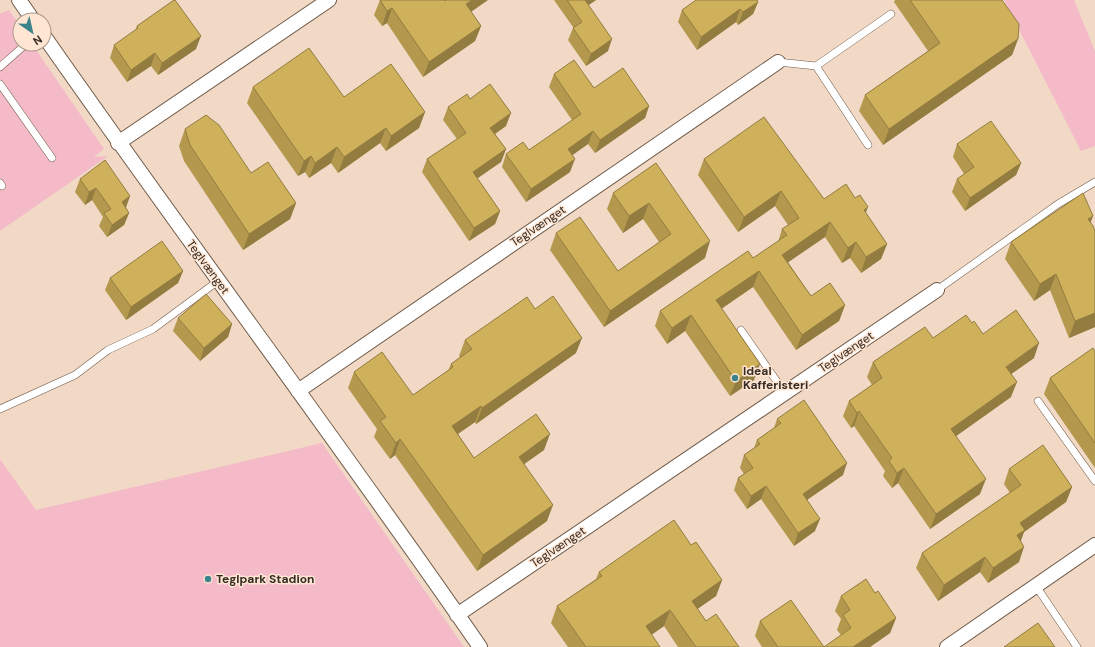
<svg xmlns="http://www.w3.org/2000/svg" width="1095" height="647" viewBox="0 0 1095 647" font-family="'DM Sans',sans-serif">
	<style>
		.green { fill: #f4bac8 }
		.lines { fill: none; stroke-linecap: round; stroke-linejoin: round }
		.service-casing { stroke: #6f5a49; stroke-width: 8 }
		.minor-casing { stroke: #6f5a49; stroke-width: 16 }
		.service { stroke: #fff; stroke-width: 7 }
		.minor { stroke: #fff; stroke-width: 14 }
		.wall { fill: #b3984e }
		.shaded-wall { fill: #927c40 }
		.building { fill: #d0b15b; stroke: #927c40 }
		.poi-dot { fill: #3b828b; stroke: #ffe6d3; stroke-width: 1.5 }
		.labels { text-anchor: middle; stroke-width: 3; stroke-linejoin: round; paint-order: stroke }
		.street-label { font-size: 12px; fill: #352b24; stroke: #ffe6d3 }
		.poi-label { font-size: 12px; font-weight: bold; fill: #352b24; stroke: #ffe6d3; text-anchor: start }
	</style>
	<rect width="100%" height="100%" fill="#f1d9c6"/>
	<path class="green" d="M1004,0H1074L1095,51V146L1081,151Z
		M9,10L20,26V44H32L104,149L94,157L108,156L0,231V14Z
		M322,443L464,647H0V459L36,510Z"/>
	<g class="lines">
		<defs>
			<path id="service" d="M778,62L816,66
				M0,67L26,44
				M0,84L52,158
				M868,145L816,66L891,14
				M0,183L2,186
				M937,290L1058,204L1095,182
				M741,330L785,393
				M1038,401L1095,481
				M0,409L75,375L108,350L153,329L218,281
				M1036,586L1077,647"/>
			<path id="minor" d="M19,0L33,20
				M44,36C187,241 338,441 480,647
				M118,143L329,0
				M298,391L778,62
				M457,615L937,290
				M947,647L1095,545"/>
		</defs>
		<use href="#service" class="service-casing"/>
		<use href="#minor" class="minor-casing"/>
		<use href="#service" class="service"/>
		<use href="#minor" class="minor"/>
	</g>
	<path class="wall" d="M380,0L471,12L481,26L475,41L423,77L387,23L382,26L374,15Z
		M554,0H596L588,5L608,51L586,66L568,40L573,28V27Z
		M895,0H1002L1018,39L1012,55L883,145L859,111L865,95L928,51L894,2Z
		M758,2L753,14L738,25L736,22L697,50L678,22L682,10Z
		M137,26L196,49L158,75L151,66L127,82L110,58L114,45L135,31Z
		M554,74L594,88L649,106L645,118L595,153L588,144L572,155L570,172L526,202L502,167L506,154L529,150L572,120L549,87Z
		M253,87L344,97L425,112L419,128L386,151L380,143L338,173L331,163L309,178L305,172L298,176L247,103Z
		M470,99L506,126L495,134L506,149L501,162L477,178L500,211L495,224L469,241L422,172L427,159L457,139L443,120L448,107Z
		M185,129L296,203L290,219L243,250L184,161L179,146Z
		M957,144L1021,163L1016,175L965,211L952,192L957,179L964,174L953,157Z
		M704,159L866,213L887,244L881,259L861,273L850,258L842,263L825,237L788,262L811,296L845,305L839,321L796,350L753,287L722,308L754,380L730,396L685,331L667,344L655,326L660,311L753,258L778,242L782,229L788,225L775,206L738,232L698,175Z
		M656,163L705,258L604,327L550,250L556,233L618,271L659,242L643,219L623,233L607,209L613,193Z
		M80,179L130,196L126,208L129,213L124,225L107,237L99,226L103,217L92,200L85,205L75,192Z
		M1090,223L1095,231V327L1069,338L1050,290L1034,301L1005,259L1011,242Z
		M183,271L178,283L126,320L105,290L110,278Z
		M535,309L576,353L476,424L475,422L458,434L474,458L544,450L524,464L547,521L477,571L395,455L390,459L374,437L377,429L348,388L354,372L413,395L448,371L451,364L460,357L459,356L465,340Z
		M178,318L232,324L228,337L200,361L173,331Z
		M972,323L983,334L1034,358L1011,374V397L956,436L980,494L930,529L898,483L892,488L883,476L885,471L854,426L851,428L843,416L849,401L872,385L867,377L873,362Z
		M1095,352V468L1044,394L1050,378Z
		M777,419L843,475L807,500L815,531L794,546L761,499L747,509L734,490L738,478L744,474L740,468L744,455L754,448L757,440L774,428Z
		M1009,469L1072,487L1066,502L1024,532L1021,541L1019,562L988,583L980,572L938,601L916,568L922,553L1010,493L1004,484Z
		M691,545L722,580L716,596L697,609L706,621L739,647H678L664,626L651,635L660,647H568L551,623L557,606L596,579L599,572Z
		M875,593L896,618L890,633L870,647H762L755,636L760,621L824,647L841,635L837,630L841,619L835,611L841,596Z"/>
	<path class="shaded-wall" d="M472,0H488L461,19L466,4Z
		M584,0H596L580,11Z
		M758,2L753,14L738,25L743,12Z
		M392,8L387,23L382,26L387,11Z
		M740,9L736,22L697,50L701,37Z
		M481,26L475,41L423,77L429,62Z
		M201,36L196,49L158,75L162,63Z
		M612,39L608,51L586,66L591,54Z
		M1018,39L1012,55L883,145L889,129Z
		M155,53L151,66L127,82L131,70Z
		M649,106L645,118L595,153L600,140Z
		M425,112L419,128L386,151L391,136Z
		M511,113L506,126L486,140L490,128Z
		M386,128L380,143L338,173L344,157Z
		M593,131L588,144L563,162L568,149Z
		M337,147L331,163L309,178L315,163Z
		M506,149L501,162L468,185L473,172Z
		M311,156L305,172L298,176L304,161Z
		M575,159L570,172L526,202L531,189Z
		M1021,163L1016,175L965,211L970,198Z
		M96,188L92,200L85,205L89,192Z
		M781,191L775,206L738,232L744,217Z
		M130,196L125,209L122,202Z
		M296,203L290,219L243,250L249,234Z
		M649,203L643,219L623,233L629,216Z
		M868,207L862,223L864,210Z
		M500,211L495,224L469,241L474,228Z
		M129,213L124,225L107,237L112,225Z
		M1093,216L1087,233L1088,219Z
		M830,222L825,237L777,270L782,255Z
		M710,241L705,258L604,327L610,311Z
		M856,242L850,258L842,263L848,248Z
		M887,244L881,259L861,273L866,257Z
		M183,271L178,283L126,320L131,307Z
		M759,271L753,287L711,316L716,300Z
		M1056,274L1050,290L1034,301L1040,284Z
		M845,305L839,321L796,350L802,335Z
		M1095,313V327L1069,338L1075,321Z
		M691,315L685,331L667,344L672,328Z
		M232,324L228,337L200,361L204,348Z
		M582,338L576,353L476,424L482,408Z
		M1039,343L1034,358L1000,382L1006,367Z
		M760,364L754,380L730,396L736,381Z
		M1017,382L1011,397L945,444L951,429Z
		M481,406L475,422L446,442L452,426Z
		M859,411L854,426L851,428L857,413Z
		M550,434L544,450L513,472L519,457Z
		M400,439L395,455L390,459L396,443Z
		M847,463L843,475L798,506L803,494Z
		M904,468L898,483L892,488L897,473Z
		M986,479L980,494L930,529L936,514Z
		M766,486L761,499L747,509L751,496Z
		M1072,487L1066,502L1024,532L1019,545L1016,538L1020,523Z
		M553,505L547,521L477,571L483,555Z
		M820,519L815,531L794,546L798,533Z
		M1024,547L1019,562L988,583L993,568Z
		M985,557L980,572L938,601L944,585Z
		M722,580L716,596L686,617L692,601Z
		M670,610L664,626L640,643L646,626Z
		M896,618L890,633L870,647H853Z"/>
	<path class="building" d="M174,0H175L201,36L162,63L155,53L131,70L114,45L138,28L137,26Z
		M380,0H445V1L446,0H472L466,4L481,26L429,62L392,8L387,11Z
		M567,0H585L612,39L591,54L573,28L582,22Z
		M696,0H757L758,2L743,12L740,9L701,37L682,10Z
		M910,0H1002L1019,24L1018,39L889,129L865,95L940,43Z
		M309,48L344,97L391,64L425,112L391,136L386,128L344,157L337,147L315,163L311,156L304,161L253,87Z
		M574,60L594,88L623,68L649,106L600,140L593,131L568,149L575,159L531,189L506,154L523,142L529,150L581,114L554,74Z
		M490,84L511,113L490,128L506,149L473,172L500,211L474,228L427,159L466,133L448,107L467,94L470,99Z
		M206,115L219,125L251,173L268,162L296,203L249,234L190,145L185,129Z
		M764,117L824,199L846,184L855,198L860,195L868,207L864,210L887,244L866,257L856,242L848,248L830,222L782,255L811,296L830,283L845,305L802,335L759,271L716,300L760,364L736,381L691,315L672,328L660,311L748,251L753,258L787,235L782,229L799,218L781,191L744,217L704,159Z
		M991,121L1021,163L970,198L957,179L974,167L957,144Z
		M105,160L130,196L122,202L129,213L112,225L104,213L111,209L96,188L89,192L80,179Z
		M656,163L710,241L610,311L556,233L580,217L618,271L671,234L649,203L629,216L613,193Z
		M1083,193L1093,216L1088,219L1093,226L1095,231V313L1075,321L1056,274L1040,284L1011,242Z
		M162,241L183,271L131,307L110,278Z
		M206,294L232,324L204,348L178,318Z
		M553,296L582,338L482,408L481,406L452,426L474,458L536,414L550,434L519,457L553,505L483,555L400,439L396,443L380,421L386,417L354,372L382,352L413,395L453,367L451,364L472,349L465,340L527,297L535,309Z
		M1016,310L1039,343L1006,367L1017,382L951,429L986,479L936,514L904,468L897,473L889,461L892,458L859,411L857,413L849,401L882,378L873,362L925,327L933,338L966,315L972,323L974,321L983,334Z
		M1093,348L1095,352V443L1050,378Z
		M804,400L847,463L803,494L820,519L798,533L766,486L751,496L738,478L753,468L744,455L760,444L757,440L781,423L777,419Z
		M1043,445L1072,487L1020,523L1025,530L1017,535L1024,547L993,568L985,557L944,585L922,553L1021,485L1009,469Z
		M674,520L691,545L696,542L722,580L692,601L706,621L716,614L739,647H696L670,610L646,626L660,647H586L557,606L602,576L599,572Z
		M866,579L875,593L878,591L896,618L853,647H778L760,621L791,600L824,647L851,628L843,615L850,610L841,596Z
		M1038,623L1055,647H1004Z"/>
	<g class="poi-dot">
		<circle cx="735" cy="378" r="4"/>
		<circle cx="208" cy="579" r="4"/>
	</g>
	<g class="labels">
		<g class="street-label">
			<text transform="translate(538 226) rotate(-34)" y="4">Teglvænget</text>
			<text transform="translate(208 267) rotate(54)" y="4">Teglvænget</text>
			<text transform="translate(846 352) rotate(-34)" y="4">Teglvænget</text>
			<text transform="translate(558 547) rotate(-34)" y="4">Teglvænget</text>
		</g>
		<g class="poi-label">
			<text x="743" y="375">Ideal<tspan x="743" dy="14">Kafferisteri</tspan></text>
			<text x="216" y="583">Teglpark Stadion</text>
		</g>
	</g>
	<g transform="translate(32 32) rotate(146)"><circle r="19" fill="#ffe6d3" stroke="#ae9b8d"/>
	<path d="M0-3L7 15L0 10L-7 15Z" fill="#3b828b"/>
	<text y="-6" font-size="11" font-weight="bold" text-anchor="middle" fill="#352b24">N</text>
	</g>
</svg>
